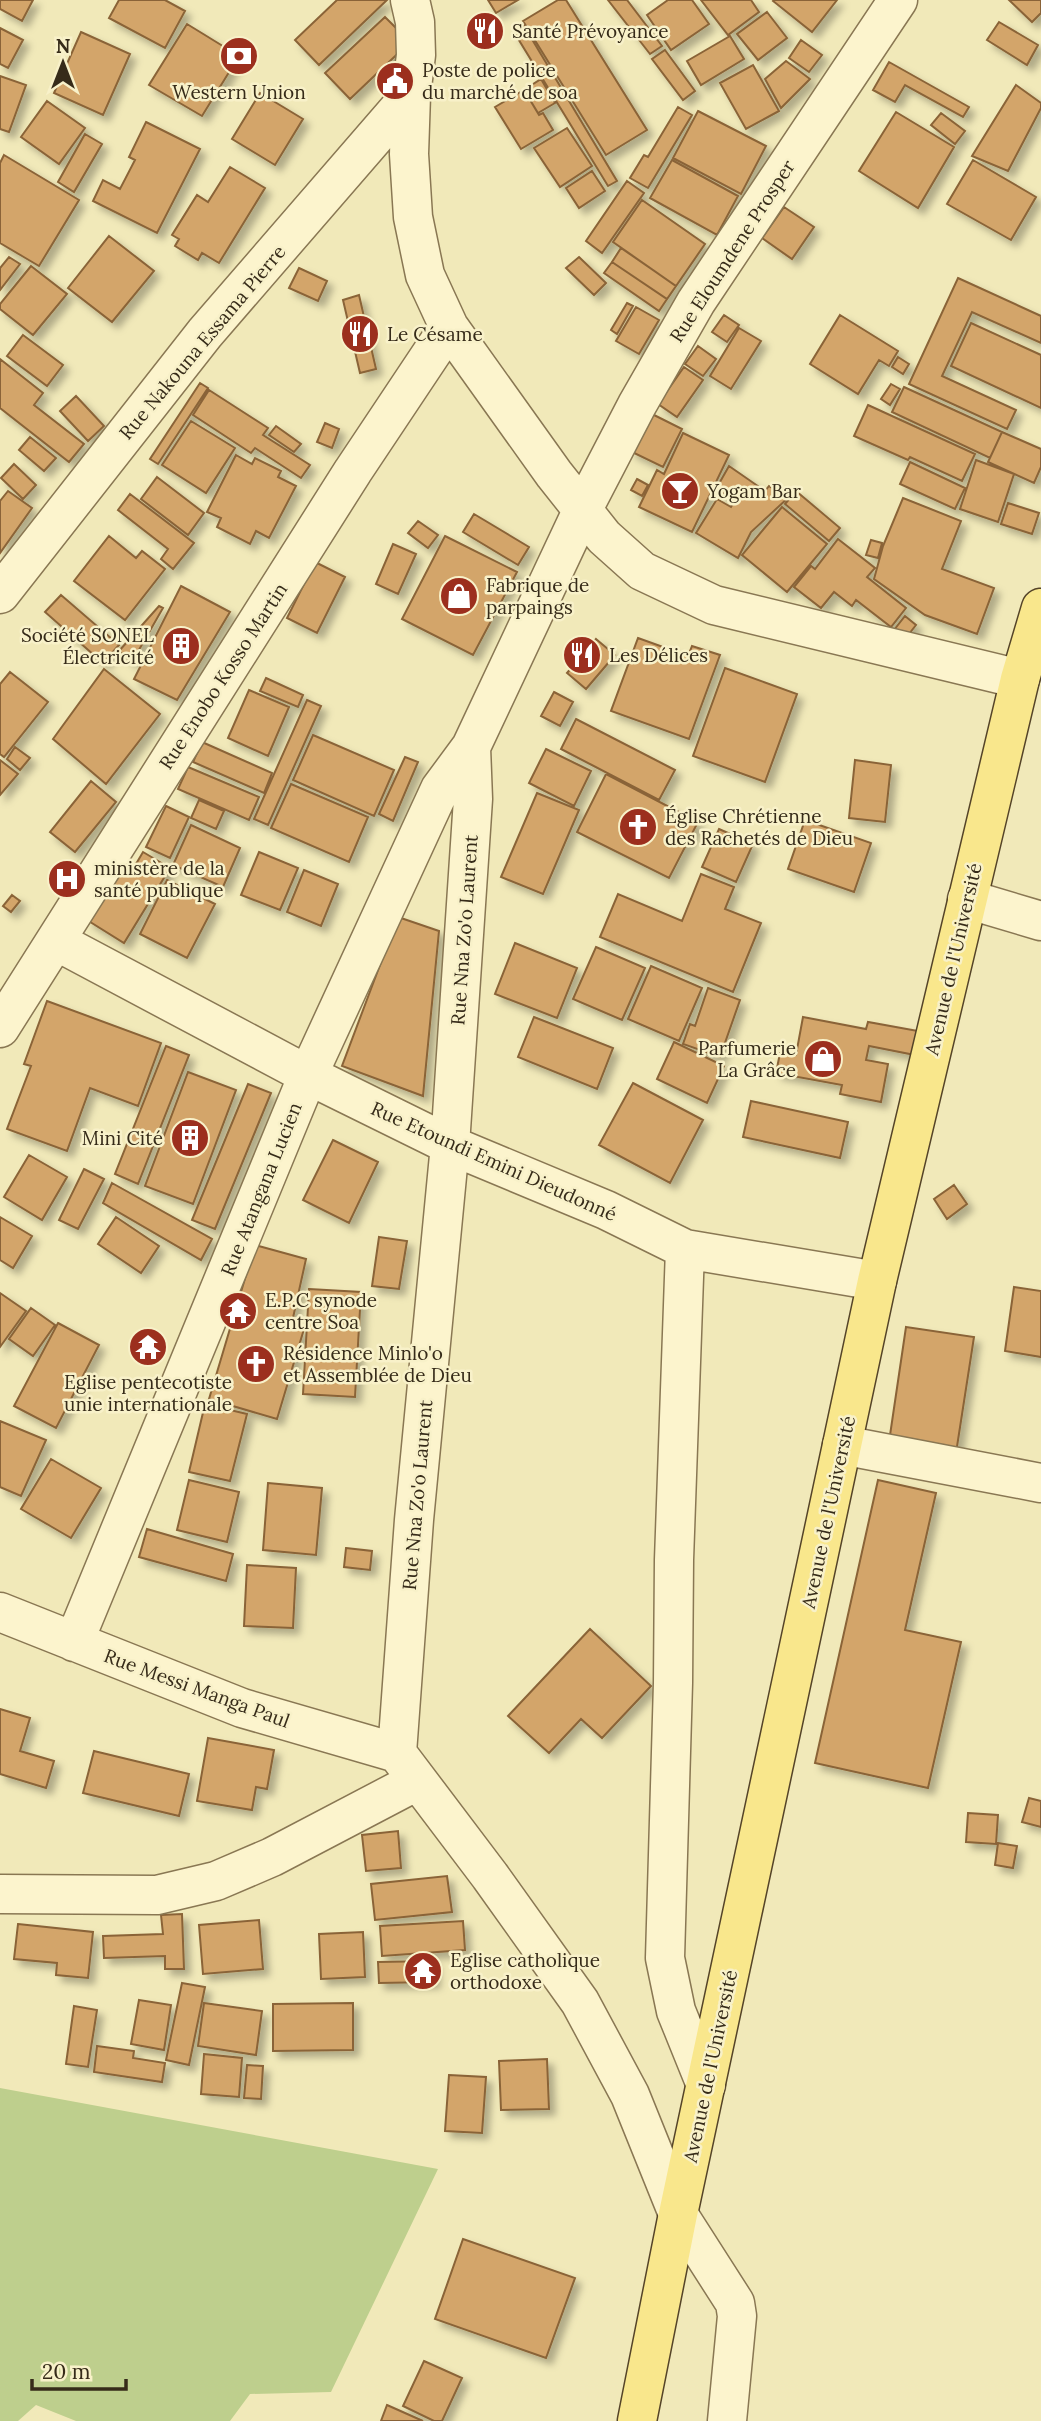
<svg xmlns="http://www.w3.org/2000/svg" width="1041" height="2421" viewBox="0 0 1041 2421" font-family="Lora,serif">
	<style>
		.green { fill: #becf8d }
		.building { fill: #d3a56b; stroke: #8a6437; stroke-width: 2; filter: url(#shadow) }
		.lines { fill: none; stroke-linecap: round; stroke-linejoin: round }
		.minor-casing { stroke: #897753; stroke-width: 41 }
		.major-casing { stroke: #554428; stroke-width: 41 }
		.minor { stroke: #fcf4cd; stroke-width: 38 }
		.major { stroke: #f9e78c; stroke-width: 38 }
		.labels { text-anchor: middle; stroke-width: 5; stroke-linejoin: round; paint-order: stroke }
		.poi-label { font-size: 19px; fill: #362b19; stroke: #f8f1c9; text-anchor: start }
		.street-label { font-size: 19px; fill: #362b19; stroke: #f8f1c9 }
	</style>
	<defs>
		<filter id="shadow"><feDropShadow dx="6" dy="6" stdDeviation="3.5" flood-color="#0004"/></filter>
	</defs>
	<rect width="100%" height="100%" fill="#f1e9b9"/>
	<path class="green" d="M0,2088L438,2169L331,2392L250,2394L230,2421H76L36,2405L18,2421H0Z"/>
	<path class="building" d="M0,0H33L22,21L0,9Z
		M119,0H165L185,11L165,48L109,18Z
		M337,0H387L319,65L295,40Z
		M488,0H518L496,13Z
		M558,0H566L647,130L606,155L523,21Z
		M608,0H627L662,46L650,54Z
		M668,0H692L709,24L671,50L647,15Z
		M701,0H751L759,12L728,35Z
		M774,0H837L812,32L773,1Z
		M1009,0H1041V13L1032,22Z
		M767,12L787,38L758,60L737,34Z
		M385,17L410,42L350,99L325,73Z
		M999,22L1038,45L1027,65L987,40Z
		M187,24L239,56L202,116L149,85Z
		M524,26L617,181L608,186L514,32Z
		M0,28L23,40L8,68L0,64Z
		M81,32L130,54L103,115L54,93Z
		M730,36L744,59L701,85L687,61Z
		M801,40L822,55L809,72L789,58Z
		M665,50L695,91L683,100L652,59Z
		M786,61L810,79L781,108L765,79Z
		M889,62L969,107L963,117L905,85L895,102L873,90Z
		M753,65L779,111L746,129L720,83Z
		M0,76L26,85L9,132L0,129Z
		M541,79L555,103L538,113L524,90Z
		M1016,85L1041,103V108L1008,171L972,156Z
		M524,90L539,115L543,113L553,130L521,149L495,107Z
		M260,93L303,119L275,165L232,139Z
		M47,101L85,128L59,164L21,137Z
		M678,107L692,115L648,188L630,178L644,155L648,157Z
		M698,111L766,146L741,194L673,158Z
		M896,112L954,147L918,208L859,171Z
		M941,113L965,131L955,144L931,125Z
		M146,122L200,149L157,233L93,201L103,180L120,189L135,160L129,157Z
		M567,128L592,166L560,187L534,148Z
		M85,134L102,144L74,192L58,182Z
		M4,155L79,200L39,266L0,243V163Z
		M672,160L738,196L717,235L650,198Z
		M973,160L1036,197L1011,240L947,204Z
		M230,167L265,188L219,263L202,253L198,260L175,246L179,239L172,235L197,195L208,202Z
		M592,171L605,191L579,208L566,188Z
		M627,181L644,193L602,253L586,241Z
		M642,200L705,244L676,286L613,242Z
		M784,207L814,227L792,259L762,238Z
		M109,236L154,271L112,322L68,288Z
		M621,248L676,286L667,299L612,262Z
		M9,257L20,264L0,290V268Z
		M579,257L606,283L594,295L566,268Z
		M612,262L667,299L659,311L604,273Z
		M31,266L67,294L33,335L0,309V304Z
		M299,268L327,281L318,301L289,288Z
		M958,278L1041,316V343L972,312L942,376L1016,410L1007,429L909,384Z
		M359,295L376,369L360,373L343,300Z
		M627,303L633,306L617,334L611,330Z
		M636,307L659,320L639,354L616,341Z
		M724,315L739,325L727,342L712,332Z
		M840,315L898,351L889,366L879,360L858,394L810,364Z
		M971,323L1041,355V408L951,366Z
		M739,328L761,341L731,389L710,376Z
		M23,335L63,365L47,386L7,356Z
		M698,346L716,359L703,376L685,364Z
		M898,357L909,364L903,374L892,367Z
		M0,359L43,393L34,405L84,444L69,462L0,408Z
		M684,367L703,380L677,417L658,404Z
		M200,383L208,388L158,464L150,459Z
		M891,384L900,389L890,405L881,399Z
		M904,387L1002,432L990,458L892,412Z
		M209,390L268,428L263,435L310,465L301,478L255,448L251,453L193,415Z
		M76,396L104,426L88,441L60,411Z
		M868,405L975,454L962,481L910,457L908,460L854,436Z
		M650,413L682,429L663,467L630,451Z
		M191,421L235,448L206,493L162,465Z
		M325,423L339,429L332,448L317,442Z
		M276,426L301,444L294,452L269,435Z
		M1002,432L1041,449V467L1034,483L988,462Z
		M683,433L729,455L692,532L639,507L657,470L664,474Z
		M30,437L56,458L44,471L19,450Z
		M236,455L252,464L255,458L281,471L278,477L296,486L269,538L256,531L250,544L217,527L221,518L207,512Z
		M976,460L1014,474L998,522L960,509Z
		M910,462L965,488L955,509L900,484Z
		M14,464L36,485L23,499L1,478Z
		M729,466L765,491L769,486L789,497L751,532L738,558L696,533L717,499L731,507L735,500L716,489Z
		M157,477L204,513L188,535L141,499Z
		M637,479L648,485L642,496L631,490Z
		M8,491L32,508L0,553V501Z
		M796,491L840,528L829,541L785,504Z
		M130,494L194,543L173,569L161,559L168,549L118,510Z
		M903,498L961,521L942,569L994,588L977,634L925,615L874,579L883,546Z
		M1008,503L1039,513L1032,534L1001,524Z
		M782,507L827,544L787,592L742,555Z
		M474,514L529,547L518,565L463,532Z
		M418,521L438,535L428,548L408,533Z
		M109,536L136,558L142,551L165,569L125,620L74,581Z
		M445,536L517,572L473,655L402,619Z
		M838,539L875,568L867,577L906,608L891,627L856,600L852,606L834,592L821,608L794,587L811,566L815,569Z
		M871,540L882,543L878,558L866,555Z
		M393,544L416,554L398,594L376,584Z
		M315,562L345,577L317,633L287,618Z
		M181,586L230,612L177,700L134,679Z
		M61,595L119,645L103,663L45,612Z
		M159,606L163,608L132,662L119,651Z
		M905,616L916,625L905,639L894,630Z
		M638,638L688,656L692,646L720,655L689,739L611,711Z
		M596,639L615,655L586,689L567,673Z
		M725,668L797,694L765,782L693,756Z
		M104,669L160,714L106,784L53,739Z
		M10,672L48,702L4,757L0,754V684Z
		M266,678L303,695L298,707L260,691Z
		M249,690L289,707L268,756L228,738Z
		M554,692L573,702L560,726L541,716Z
		M307,700L321,706L268,825L254,819Z
		M576,719L675,770L659,800L561,749Z
		M313,735L394,770L374,816L293,780Z
		M202,742L272,773L264,793L193,762Z
		M15,747L30,758L20,770L7,759Z
		M546,749L591,771L574,806L529,783Z
		M405,757L418,762L393,821L379,814Z
		M0,760L18,774L0,795Z
		M855,760L891,765L885,822L849,818Z
		M188,767L259,797L249,820L178,789Z
		M606,774L698,822L669,878L577,832Z
		M91,781L116,802L75,852L50,832Z
		M291,784L368,817L349,862L271,828Z
		M537,793L579,810L543,894L501,877Z
		M199,800L224,811L216,829L191,818Z
		M166,806L189,817L170,858L146,847Z
		M805,820L871,843L854,892L788,869Z
		M191,825L240,848L223,887L173,865Z
		M719,829L753,844L736,882L702,867Z
		M143,852L170,868L124,943L87,920L122,862L133,869Z
		M259,852L298,868L280,910L241,895Z
		M304,870L338,884L321,926L287,912Z
		M701,874L734,887L725,909L761,923L733,992L600,937L618,894L682,921Z
		M167,880L215,904L187,958L140,934Z
		M12,895L20,901L11,912L3,906Z
		M398,917L439,931L423,1096L342,1066Z
		M515,943L577,968L557,1018L495,994Z
		M596,947L645,968L622,1020L573,999Z
		M651,966L702,988L679,1041L628,1019Z
		M708,988L740,1000L720,1057L683,1044L690,1024L695,1026Z
		M47,1001L161,1043L138,1106L90,1088L67,1151L7,1129L31,1066L24,1064Z
		M534,1017L613,1048L597,1089L518,1057Z
		M803,1017L866,1029L868,1022L929,1033L925,1057L869,1046L866,1060L888,1064L881,1102L840,1094L842,1085L776,1073L780,1053L796,1055Z
		M674,1042L724,1066L707,1103L657,1079Z
		M166,1046L189,1055L138,1184L115,1174Z
		M188,1072L236,1090L193,1204L145,1186Z
		M633,1083L703,1120L670,1183L599,1145Z
		M248,1084L271,1093L215,1229L192,1220Z
		M751,1101L848,1122L840,1158L743,1137Z
		M333,1140L378,1162L349,1223L303,1200Z
		M29,1155L67,1177L42,1220L4,1197Z
		M84,1169L104,1179L78,1229L59,1220Z
		M112,1183L212,1239L201,1260L103,1203Z
		M954,1185L967,1204L947,1219L934,1199Z
		M0,1217L32,1236L13,1268L0,1260Z
		M116,1217L159,1246L141,1273L98,1244Z
		M379,1237L407,1241L399,1289L372,1286Z
		M255,1245L306,1259L291,1327L304,1329L277,1419L209,1399Z
		M1014,1287L1041,1291V1357L1005,1351Z
		M309,1289L361,1292L355,1397L303,1394Z
		M0,1293L26,1311L0,1347Z
		M31,1308L55,1325L33,1356L9,1339Z
		M58,1323L99,1345L56,1428L14,1406Z
		M906,1327L974,1337L956,1453L889,1442Z
		M205,1404L247,1414L230,1481L189,1472Z
		M0,1421L46,1440L21,1496L0,1487Z
		M51,1459L101,1488L71,1538L21,1509Z
		M189,1480L239,1492L227,1542L177,1530Z
		M878,1480L936,1493L905,1630L961,1642L928,1788L815,1763Z
		M268,1483L322,1488L316,1555L263,1550Z
		M147,1529L233,1554L226,1581L139,1557Z
		M346,1548L372,1551L370,1570L344,1567Z
		M247,1565L296,1568L293,1628L244,1626Z
		M590,1629L651,1686L602,1738L581,1719L549,1753L508,1716Z
		M0,1709L30,1718L20,1751L54,1761L46,1788L0,1774Z
		M208,1738L274,1750L267,1789L256,1787L252,1810L197,1801Z
		M94,1751L189,1774L179,1816L83,1793Z
		M1029,1798L1041,1801V1827L1022,1822Z
		M968,1813L998,1815L996,1844L966,1842Z
		M398,1831L401,1868L366,1871L362,1835Z
		M998,1843L1017,1846L1013,1868L995,1865Z
		M447,1876L452,1912L375,1920L371,1884Z
		M182,1914L184,1969H165V1956L104,1958L103,1936L163,1934L161,1915Z
		M259,1920L263,1969L203,1974L199,1925Z
		M463,1921L465,1950L382,1956L380,1926Z
		M18,1924L93,1932L88,1978L56,1975L57,1963L14,1959Z
		M363,1932L365,1977L321,1979L319,1934Z
		M434,1961V1982L379,1983L378,1962Z
		M182,1983L205,1987L189,2065L166,2060Z
		M139,2000L171,2005L164,2050L131,2044Z
		M204,2003L262,2011L256,2055L198,2046Z
		M353,2003V2050L273,2051V2004Z
		M74,2006L97,2010L88,2067L66,2064Z
		M97,2046L134,2051L133,2058L165,2063L162,2082L94,2072Z
		M204,2054L242,2058L239,2097L201,2094Z
		M547,2059L549,2109L501,2110L499,2061Z
		M247,2065L263,2066L261,2099L244,2098Z
		M449,2075L486,2077L482,2133L445,2131Z
		M463,2239L575,2278L546,2358L435,2319Z
		M424,2361L462,2378L442,2421H434L403,2406Z
		M387,2405L423,2421H381Z"/>
	<g class="lines">
		<defs>
			<path id="minor" d="M410,0L415,22L416,55L411,95L409,154L413,217L425,275L449,327L554,474L604,537L642,571L714,605L1020,679
				M0,594L205,333L411,95
				M967,899L1041,921
				M56,941L308,1075L450,1145L606,1210L685,1249L877,1281
				M0,1028L353,471L449,327
				M685,1249L674,1560L673,1683L665,1958L676,2011L706,2085
				M842,1445L1041,1483
				M0,1612L242,1708L397,1753
				M74,1642L308,1075L440,789L471,747
				M0,1894L157,1895L216,1881L272,1857L417,1781
				M727,2421L737,2316L735,2303L678,2214L630,2095L580,2002L490,1876L397,1753L414,1520L450,1145L473,799L471,747L582,511L637,405L696,302L898,0"/>
			<path id="major" d="M637,2421L678,2214L877,1281L1020,679L1041,608"/>
		</defs>
		<use href="#minor" class="minor-casing"/>
		<use href="#major" class="major-casing"/>
		<use href="#minor" class="minor"/>
		<use href="#major" class="major"/>
	</g>
	<defs>
		<symbol id="restaurant-disc" viewBox="-11 -11 22 22"><circle r="9.5" fill="#9c2f1e" stroke="#f8f1c9"/><path d="M-5-6h1v4h1v-4h1v4h1v-4h1v5L-1.5 .5V6h-2V.5L-5-1ZM5-6V6H3V1.5H1.5Q1.5-4 5-6Z" fill="#fff"/></symbol>
		<symbol id="bank-disc" viewBox="-11 -11 22 22"><circle r="9.5" fill="#9c2f1e" stroke="#f8f1c9"/><path d="M-6-4H6V4H-6ZM0-2.3a2.3 2.3 0 1 0 0 4.6a2.3 2.3 0 1 0 0-4.6Z" fill="#fff"/></symbol>
		<symbol id="civic-disc" viewBox="-11 -11 22 22"><circle r="9.5" fill="#9c2f1e" stroke="#f8f1c9"/><path d="M-.6-6.5H3V-4.5H.6V-3L4-1V1h2V6H-6V1h2V-1L-.6-3ZM-1.2 2.5V6h2.4V2.5Z" fill="#fff"/></symbol>
		<symbol id="bar-disc" viewBox="-11 -11 22 22"><circle r="9.5" fill="#9c2f1e" stroke="#f8f1c9"/><path d="M-6-5H6L.8 .8V4.5H3.5V6h-7V4.5H-.8V.8Z" fill="#fff"/></symbol>
		<symbol id="shop-disc" viewBox="-11 -11 22 22"><circle r="9.5" fill="#9c2f1e" stroke="#f8f1c9"/><path d="M-5-2.5h2.3a2.7 3.5 0 0 1 5.4 0H5L5.5 6h-11ZM-1.5-2.5h3a1.5 2.3 0 0 0-3 0Z" fill="#fff"/></symbol>
		<symbol id="building-disc" viewBox="-11 -11 22 22"><circle r="9.5" fill="#9c2f1e" stroke="#f8f1c9"/><path d="M-4-6H4V6H1V3H-1V6H-4ZM-2.5-4.3h1.7v1.8h-1.7ZM.8-4.3h1.7v1.8H.8ZM-2.5-1h1.7V.8h-1.7ZM.8-1h1.7V.8H.8Z" fill="#fff"/></symbol>
		<symbol id="church-disc" viewBox="-11 -11 22 22"><circle r="9.5" fill="#9c2f1e" stroke="#f8f1c9"/><path d="M-1.2-6h2.4v3.5h3.3v2.4h-3.3V6h-2.4V-.1h-3.3v-2.4h3.3Z" fill="#fff"/></symbol>
		<symbol id="hospital-disc" viewBox="-11 -11 22 22"><circle r="9.5" fill="#9c2f1e" stroke="#f8f1c9"/><path d="M-5-5h3v3.5h4V-5h3V5h-3V1.5h-4V5h-3Z" fill="#fff"/></symbol>
		<symbol id="temple-disc" viewBox="-11 -11 22 22"><circle r="9.5" fill="#9c2f1e" stroke="#f8f1c9"/><path d="M0-6L5-2H3V0L6.5 2.5H4V6H1.5V3h-3V6H-4V2.5H-6.5L-3 0V-2H-5Z" fill="#fff"/></symbol>
	</defs>
	<g fill-rule="evenodd">
		<use href="#restaurant-disc" x="463" y="9" width="44" height="44"/>
		<use href="#bank-disc" x="217" y="34" width="44" height="44"/>
		<use href="#civic-disc" x="373" y="59" width="44" height="44"/>
		<use href="#restaurant-disc" x="338" y="312" width="44" height="44"/>
		<use href="#bar-disc" x="658" y="469" width="44" height="44"/>
		<use href="#shop-disc" x="437" y="574" width="44" height="44"/>
		<use href="#building-disc" x="159" y="624" width="44" height="44"/>
		<use href="#restaurant-disc" x="560" y="633" width="44" height="44"/>
		<use href="#church-disc" x="616" y="805" width="44" height="44"/>
		<use href="#hospital-disc" x="45" y="857" width="44" height="44"/>
		<use href="#shop-disc" x="801" y="1037" width="44" height="44"/>
		<use href="#building-disc" x="168" y="1116" width="44" height="44"/>
		<use href="#temple-disc" x="216" y="1289" width="44" height="44"/>
		<use href="#temple-disc" x="126" y="1325" width="44" height="44"/>
		<use href="#church-disc" x="234" y="1342" width="44" height="44"/>
		<use href="#temple-disc" x="401" y="1949" width="44" height="44"/>
	</g>
	<g class="labels">
		<g class="poi-label">
			<text x="512" y="38">Santé Prévoyance</text>
			<text x="422" y="77">Poste de police<tspan x="422" dy="22">du marché de soa</tspan></text>
			<text x="239" y="99" text-anchor="middle">Western Union</text>
			<text x="387" y="341">Le Césame</text>
			<text x="707" y="498">Yogam Bar</text>
			<text x="486" y="592">Fabrique de<tspan x="486" dy="22">parpaings</tspan></text>
			<text x="154" y="642" text-anchor="end">Société SONEL<tspan x="154" dy="22">Électricité</tspan></text>
			<text x="609" y="662">Les Délices</text>
			<text x="665" y="823">Église Chrétienne<tspan x="665" dy="22">des Rachetés de Dieu</tspan></text>
			<text x="94" y="875">ministère de la<tspan x="94" dy="22">santé publique</tspan></text>
			<text x="796" y="1055" text-anchor="end">Parfumerie<tspan x="796" dy="22">La Grâce</tspan></text>
			<text x="163" y="1145" text-anchor="end">Mini Cité</text>
			<text x="265" y="1307">E.P.C synode<tspan x="265" dy="22">centre Soa</tspan></text>
			<text x="283" y="1360">Résidence Minlo'o<tspan x="283" dy="22">et Assemblée de Dieu</tspan></text>
			<text x="148" y="1389" text-anchor="middle">Eglise pentecotiste<tspan x="148" dy="22">unie internationale</tspan></text>
			<text x="450" y="1967">Eglise catholique<tspan x="450" dy="22">orthodoxe</tspan></text>
		</g>
		<g class="street-label">
			<text transform="translate(732 251) rotate(-57)" y="7">Rue Eloumdene Prosper</text>
			<text transform="translate(202 342) rotate(-50)" y="7">Rue Nakouna Essama Pierre</text>
			<text transform="translate(223 676) rotate(-57)" y="7">Rue Enobo Kosso Martin</text>
			<text transform="translate(464 930) rotate(-86)" y="7">Rue Nna Zo'o Laurent</text>
			<text transform="translate(953 959) rotate(-77)" y="7">Avenue de l'Université</text>
			<text transform="translate(494 1161) rotate(24)" y="7">Rue Etoundi Emini Dieudonné</text>
			<text transform="translate(261 1189) rotate(-68)" y="7">Rue Atangana Lucien</text>
			<text transform="translate(417 1495) rotate(-85)" y="7">Rue Nna Zo'o Laurent</text>
			<text transform="translate(828 1512) rotate(-78)" y="7">Avenue de l'Université</text>
			<text transform="translate(197 1688) rotate(20)" y="7">Rue Messi Manga Paul</text>
			<text transform="translate(710 2066) rotate(-78)" y="7">Avenue de l'Université</text>
		</g>
	</g>
	<g transform="translate(63 63)" stroke="#f8f1c9" stroke-width="5" paint-order="stroke">
	<path d="M0-5L12 26L0 18L-12 26Z" fill="#362b19"/>
	<text y="-10" font-size="19" font-weight="bold" text-anchor="middle" fill="#362b19">N</text>
	</g>
	<path d="M32 2379v10h94v-10" fill="none" stroke="#362b19" stroke-width="3.5"/>
	<text x="42" y="2379" font-size="21" fill="#362b19" stroke="#f8f1c9" stroke-width="5" paint-order="stroke">20 m</text>
</svg>
